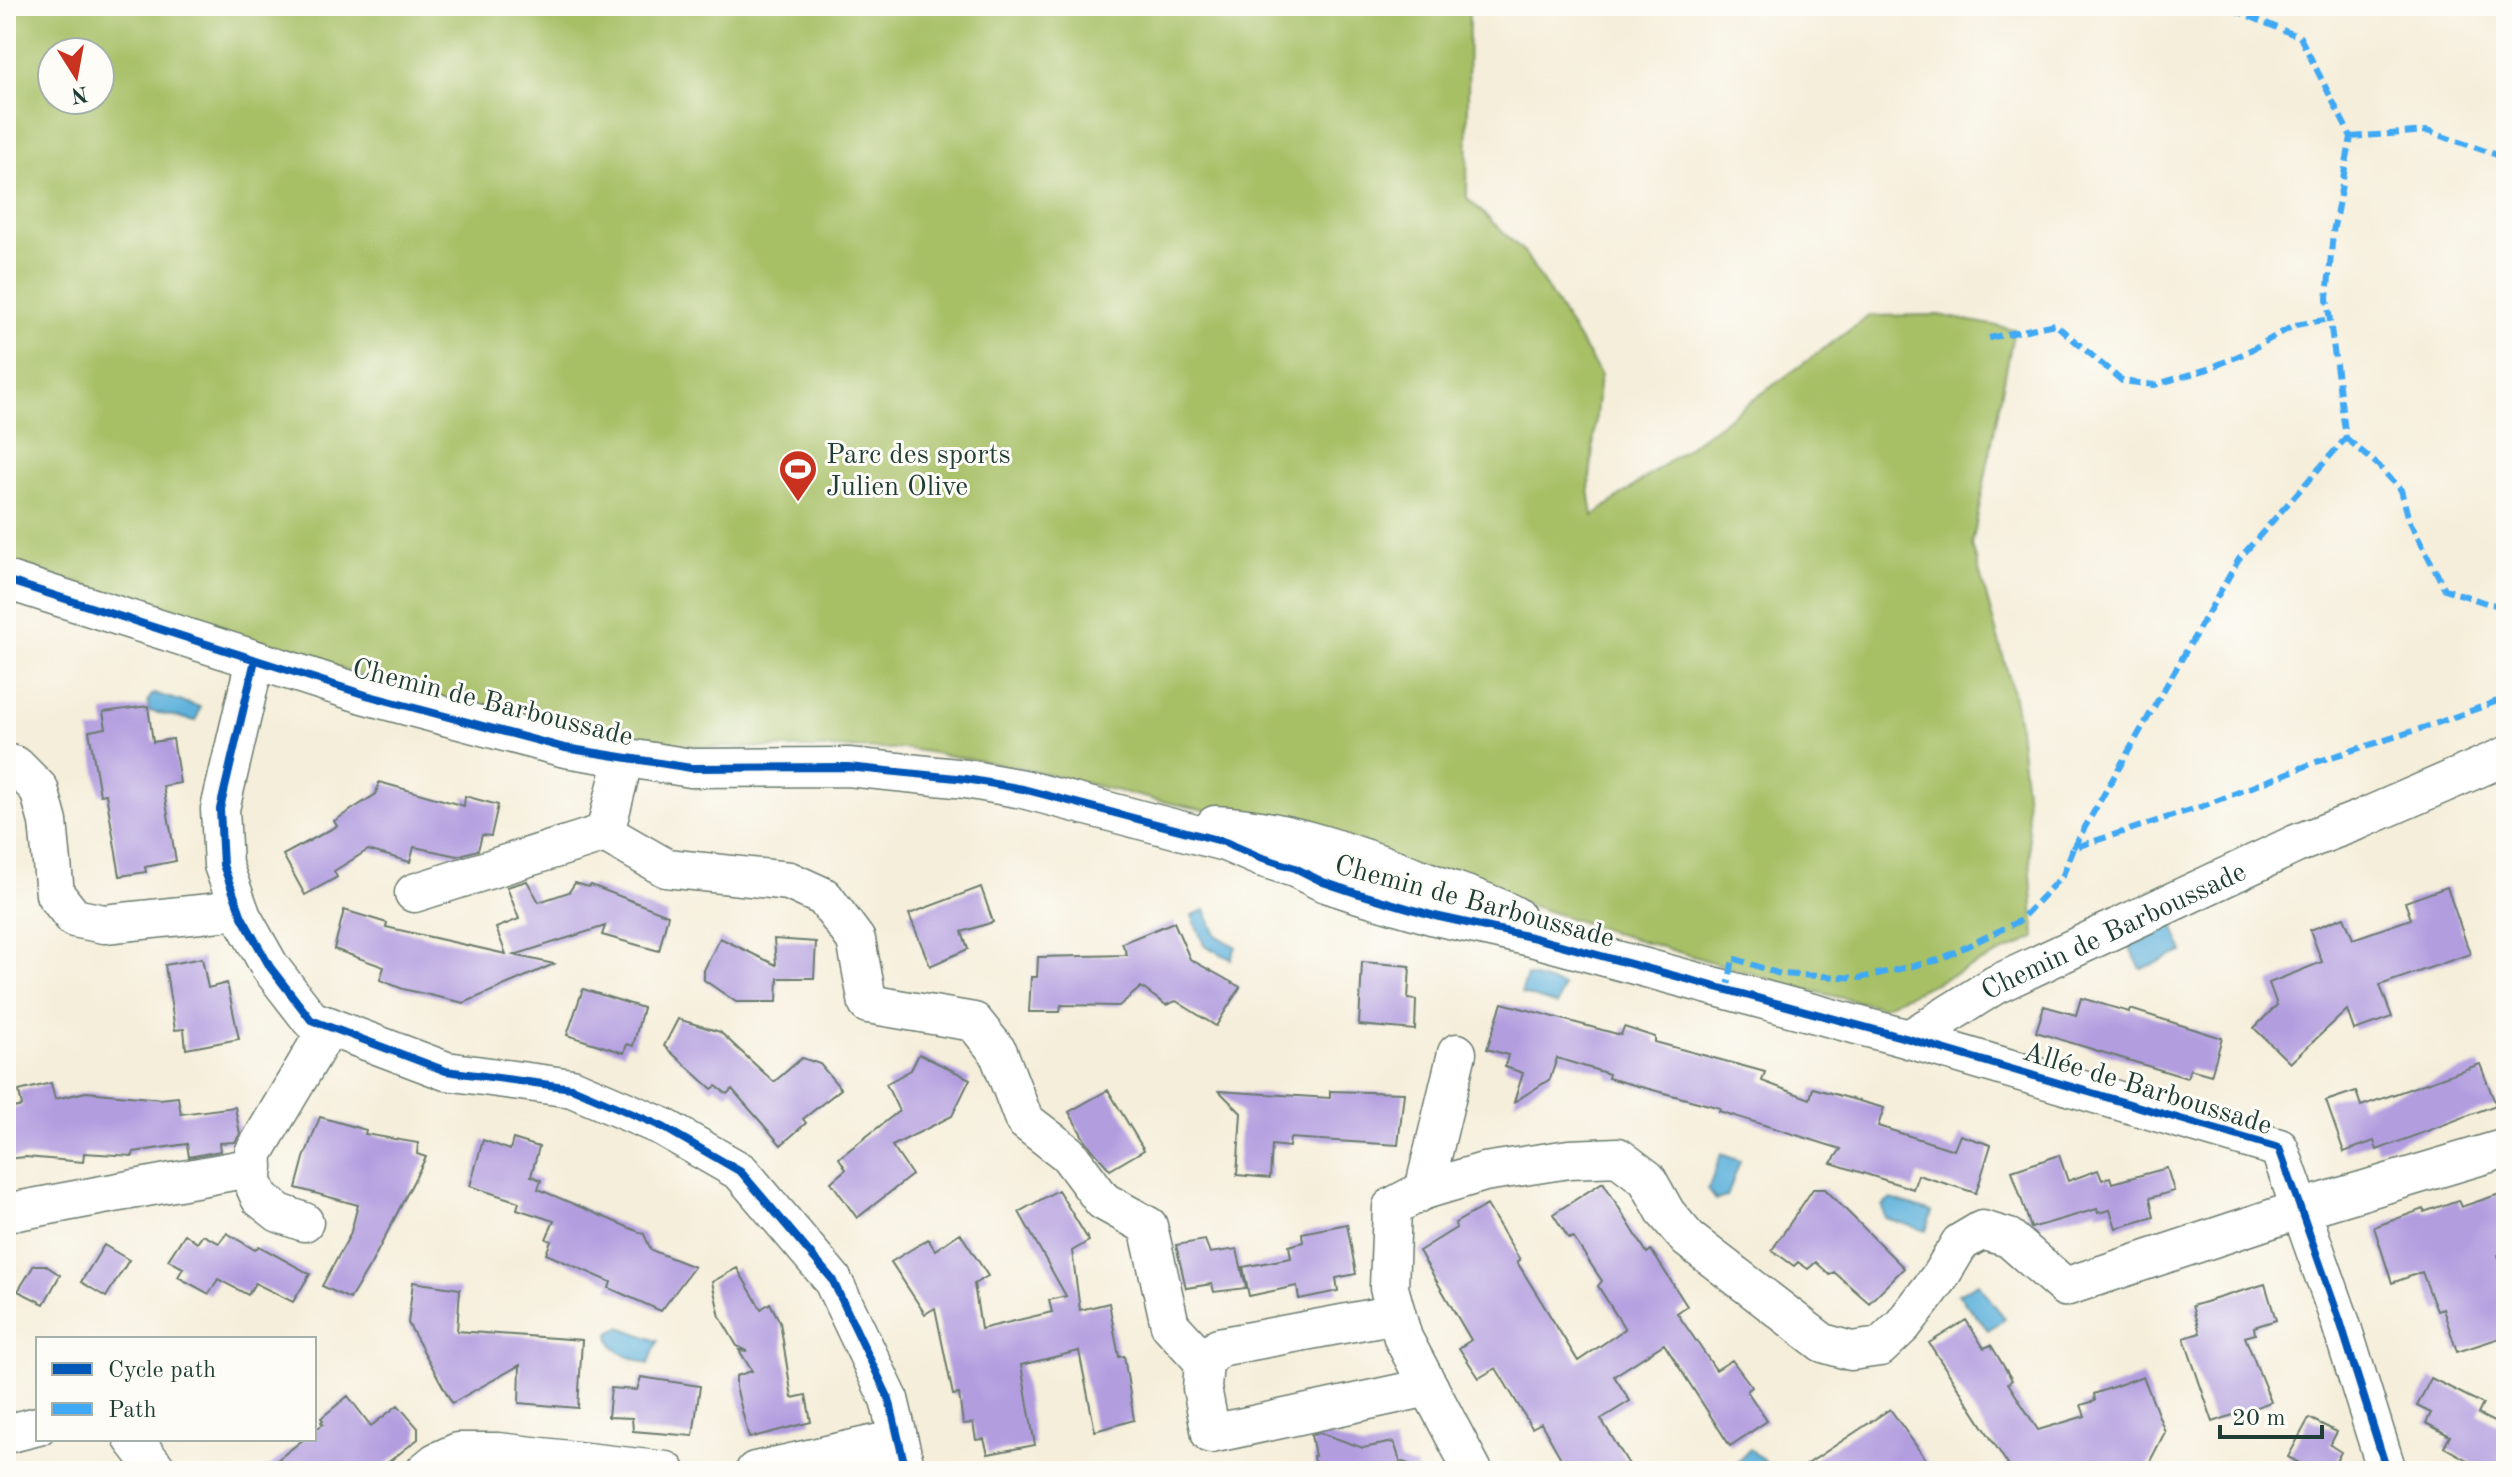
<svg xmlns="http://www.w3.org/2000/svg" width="2512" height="1477" viewBox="0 0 2512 1477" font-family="'Old Standard TT',serif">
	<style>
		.green { fill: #a7c066; stroke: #637e4d; stroke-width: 2; fill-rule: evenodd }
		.water { fill: #61b2dc; stroke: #407888; stroke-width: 2 }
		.building { fill: #b29edf }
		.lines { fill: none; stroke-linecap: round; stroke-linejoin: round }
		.minor-casing { stroke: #6a7b6e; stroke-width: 41 }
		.minor { stroke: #fff; stroke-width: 38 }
		.quiet { stroke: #3fa9f5; stroke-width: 6; stroke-dasharray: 12 6; stroke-linecap: butt }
		.cycleway-casing { stroke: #fdfcf7; stroke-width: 13 }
		.cycleway { stroke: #0057b8; stroke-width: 8 }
		.labels { text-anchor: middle; stroke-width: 6; stroke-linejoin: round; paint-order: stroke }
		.poi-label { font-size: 28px; fill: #1f3d34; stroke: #fdfcf7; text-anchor: start }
		.street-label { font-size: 28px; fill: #1f3d34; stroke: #fdfcf7 }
	</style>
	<rect width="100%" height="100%" fill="#fdfcf7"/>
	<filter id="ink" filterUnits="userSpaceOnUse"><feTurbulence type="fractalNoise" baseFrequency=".0125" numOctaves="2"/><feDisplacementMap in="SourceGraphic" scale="16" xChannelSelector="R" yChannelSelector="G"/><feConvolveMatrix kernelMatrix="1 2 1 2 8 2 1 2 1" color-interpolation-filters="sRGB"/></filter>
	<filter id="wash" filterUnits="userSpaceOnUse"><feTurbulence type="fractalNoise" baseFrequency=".006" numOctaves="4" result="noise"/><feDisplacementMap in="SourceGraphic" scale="32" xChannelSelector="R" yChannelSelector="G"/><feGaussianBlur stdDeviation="1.8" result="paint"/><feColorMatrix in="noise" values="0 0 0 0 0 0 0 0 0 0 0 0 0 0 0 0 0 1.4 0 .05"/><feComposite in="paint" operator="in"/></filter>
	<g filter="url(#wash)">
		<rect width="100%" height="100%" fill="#f5eeda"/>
		<path class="green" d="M6,6H1469L1467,198L1524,252L1600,374L1589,489L1593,516L1869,316L1938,315L2014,329L1972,545L2012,688L2018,719L2026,793L2035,938L1881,1007L1799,988L1615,933L1301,830L1156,800L1012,766L909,749L705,747L581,733L404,689L6,560ZM52,52H100V100H52Z"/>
		<path class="water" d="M156,694L200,707L196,721L149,711L148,701L152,695Z
			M1205,910L1216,935L1236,947L1231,959L1204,945L1192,915Z
			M2173,925L2183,952L2141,969L2129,946Z
			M1527,976L1563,986L1557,1005L1521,993Z
			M1721,1154L1740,1161L1727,1197L1716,1200L1708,1190Z
			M1891,1199L1932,1212L1926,1231L1885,1218L1882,1206Z
			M1978,1283L2005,1319L1988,1330L1958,1294Z
			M620,1327L658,1341L648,1364C631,1357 611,1354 609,1334Z
			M1750,1449L1771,1467L1767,1471H1755L1751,1467L1746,1471H1728Z"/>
		<g id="blocks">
			<path class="building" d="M148,706L153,742L173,739L180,783L163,786L176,861L145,867L146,872L120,876L106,794L100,795L89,731L106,728L103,712Z
				M379,782L464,806L465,796L498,805L491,836L482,835L478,850L457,856L414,847L410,862L368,850L334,871L337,877L305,895L283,855L337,826L334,821L376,794Z
				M527,881L539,902L569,892L575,883L589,887L591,885L668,915L659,951L602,935L605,926L514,955L554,964L464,1003L403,989L380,980L384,967L334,949L344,910L387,923L386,927L506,954L496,928L519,919L507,887Z
				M981,887L993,922L962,932L968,949L930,966L909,914Z
				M2447,887L2470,954L2380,985L2392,1017L2354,1030L2347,1010L2290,1063L2254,1028L2277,1005L2269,983L2322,962L2310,930L2344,917L2353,939L2411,919L2405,902Z
				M1174,922L1190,959L1240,987L1216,1026L1176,1001L1166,1005L1141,987L1119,1006L1061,1005L1060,1012H1029L1031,977H1037L1038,957L1127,955L1122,943Z
				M720,938L776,965L774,939L816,942L814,978H778L777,1002H736L704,980V970Z
				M202,958L208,988L227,983L239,1039L186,1049L184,1029L175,1030L165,965Z
				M1362,962L1410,966L1408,999L1416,1000L1415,1030L1359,1025Z
				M583,989L643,1008L633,1046L627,1044L624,1053L567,1035Z
				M2081,998L2129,1012L2130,1009L2222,1038L2211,1075L2190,1069L2187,1078L2036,1032L2044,1006L2076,1015Z
				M1502,1003L1621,1035L1624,1027L1655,1037V1042L1765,1072L1762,1081L1810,1099L1813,1088L1884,1108L1878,1126L1954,1150L1960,1135L1991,1145L1976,1193L1918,1175L1913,1189L1831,1163L1841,1149L1719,1111L1720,1108L1608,1078L1609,1074L1557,1058L1550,1079L1514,1102L1523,1073L1505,1067L1508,1055L1487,1049Z
				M678,1019L720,1032L774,1082L802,1058L820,1064L841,1089L803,1119L806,1123L781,1145L732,1089L727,1094L716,1086L712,1089L664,1046Z
				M919,1054L970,1079L952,1116L892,1146L912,1175L857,1218L831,1182L846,1169L839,1158L899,1111L886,1084L911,1070Z
				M2480,1064L2496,1105L2377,1150L2374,1141L2344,1152L2326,1101L2356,1091L2361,1106Z
				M51,1083L55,1099L86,1092L160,1099L178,1097L181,1114L235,1107L240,1134L235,1142L219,1143L220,1151L189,1157L187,1144L134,1152L133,1156L84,1153L83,1162L26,1157L6,1159V1110L22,1106L19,1091Z
				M1108,1090L1144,1150L1110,1170L1086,1142L1069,1112Z
				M1219,1091L1330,1098V1091L1404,1093L1398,1145L1290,1138L1289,1147L1272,1145L1270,1178L1237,1175L1241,1113Z
				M320,1117L366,1130L365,1134L418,1143L417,1154L426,1157L371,1264L350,1299L322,1286L350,1235L358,1205L296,1188L304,1158Z
				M513,1139L539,1147L531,1176L541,1180L538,1189L644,1234L651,1250L694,1267L661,1311L609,1288L611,1282L546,1254L551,1241L546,1239L554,1221L517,1209L519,1202L470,1186L483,1140L510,1150Z
				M2059,1155L2068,1181L2098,1170L2102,1180L2110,1177L2112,1183L2167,1168L2174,1191L2150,1198L2154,1217L2116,1228L2110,1210L2098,1213L2097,1209L2031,1228L2012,1171Z
				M1603,1182L1647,1253L1651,1250L1687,1306L1677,1313L1716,1370L1732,1360L1752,1387L1747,1391L1767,1421L1730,1446L1664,1344L1614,1376L1630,1401L1601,1419L1633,1471H1568L1541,1423L1532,1428L1496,1368L1479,1378L1459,1348L1471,1340L1419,1251L1456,1228L1455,1223L1487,1205L1520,1260L1517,1262L1578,1361L1625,1329L1598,1286L1602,1281L1573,1237L1569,1239L1553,1214Z
				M1813,1189H1825L1904,1268L1869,1303L1834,1272L1830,1275L1816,1262L1808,1269L1798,1262L1794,1266L1772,1250Z
				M1058,1190L1089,1241L1072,1251L1080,1310L1109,1303L1119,1357L1124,1356L1134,1420L1095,1431L1079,1351L1021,1365L1035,1445L988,1454L984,1439L976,1440L973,1423L963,1424L959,1394L953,1395L935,1308L925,1314L891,1262L928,1239L935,1250L960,1233L988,1276L974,1284L981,1329L1052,1312L1049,1300L1066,1296L1019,1212Z
				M2506,1192V1252L2498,1255L2506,1280V1336L2457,1352L2443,1309L2437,1311L2422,1272L2392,1283L2374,1227L2423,1209L2424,1212L2458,1200L2461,1207Z
				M1347,1224L1356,1274L1336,1278L1338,1291L1299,1299L1297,1286L1249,1296L1243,1267L1291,1258L1289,1246L1303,1242L1302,1233Z
				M227,1233L255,1250L259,1246L310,1274L293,1302L255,1283L248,1295L218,1279L209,1294L178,1277L183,1268L168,1260L185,1234L197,1243L203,1235L219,1243Z
				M1205,1240L1210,1253L1237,1249L1246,1288L1214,1292L1212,1284L1186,1288L1176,1245Z
				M104,1245L129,1260L106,1297L81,1282Z
				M34,1265H45L60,1275L44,1304L18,1291Z
				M737,1268L761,1309L770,1303L780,1322L792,1398L806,1395L811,1422L749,1438L736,1387V1376L752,1371L739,1350L747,1351L737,1346L720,1317L712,1282Z
				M413,1282L460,1289L457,1331L582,1340L578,1408L519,1403L520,1365L452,1403L408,1323Z
				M2265,1284L2276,1320L2254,1327L2255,1334L2245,1337L2271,1402L2213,1422L2184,1338L2200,1333L2192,1306Z
				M1966,1320L1984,1348L1991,1345L2012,1380L2008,1383L2038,1430L2085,1416L2081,1405L2095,1401L2094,1394L2143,1376L2165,1432L2145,1471H2012L1929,1343Z
				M641,1377L700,1386L693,1436L633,1431L632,1418L608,1417L611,1388L637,1390Z
				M2431,1378L2483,1404L2478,1414L2506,1428V1471H2487L2444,1447L2450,1436L2426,1423L2431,1413L2417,1406Z
				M348,1396L371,1426L398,1405L418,1428V1439L377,1471H263L304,1439H314V1431L323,1424L321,1422L323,1420L321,1418Z
				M1890,1409L1934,1471H1797Z
				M2309,1418L2337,1432L2330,1445L2341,1452L2331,1471H2314L2288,1457Z
				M1321,1433L1363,1448L1394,1442L1400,1461L1417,1467L1416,1471H1315L1313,1456H1315L1311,1435Z"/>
		</g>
	</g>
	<g filter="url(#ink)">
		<use href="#blocks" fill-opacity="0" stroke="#6a7b6e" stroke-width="2"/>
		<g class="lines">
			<defs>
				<g id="minor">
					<path d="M6,580L366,695L565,748L691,768L848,767L966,779L1023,789L1225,842L1260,857L1295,868L1323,882L1356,893L1435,916L1531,937L1909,1039L2279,1148L2340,1321L2387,1471"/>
					<path d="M255,660L220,809L223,865L242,917L270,967L311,1020L446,1071L572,1088L663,1127L741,1172L832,1279L889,1399L906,1471"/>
					<path d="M6,763L16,766L39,789L48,822L55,894L74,918L104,924L239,910"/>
					<path d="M1215,825C1290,828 1371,860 1440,886C1465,895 1492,903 1515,916"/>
					<path d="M605,833L666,868L789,881L824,897L856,940L868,1004L974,1022L998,1052L1024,1120L1068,1154L1103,1201L1148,1226L1170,1325L1204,1362"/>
					<path d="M414,893L605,833L624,758"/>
					<path id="s1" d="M1909,1039L1995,985L2296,844L2359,820L2506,756"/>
					<path d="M1424,1190L1457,1053"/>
					<path d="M6,1213L254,1167"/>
					<path d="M304,1222L279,1213L260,1198L253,1182L254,1153L329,1026"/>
					<path d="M1396,1314L1219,1347L1204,1362L1202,1388L1211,1434L1429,1387"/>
					<path d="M6,1434L38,1426"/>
					<path d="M133,1439L158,1471"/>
					<path d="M425,1471L436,1462L458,1452H498L666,1471"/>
					<path d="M755,1471L898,1439"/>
					<path d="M1473,1471L1403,1338L1389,1288L1392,1207L1424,1190L1484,1172L1569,1159L1618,1157L1647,1179L1666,1213L1688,1239L1823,1343L1851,1351L1880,1347L1903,1325L1939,1278L1960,1243L1982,1230L2009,1238L2065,1287L2301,1209L2506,1148"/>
				</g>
			</defs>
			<use href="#minor" class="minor-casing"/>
			<use href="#minor" class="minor"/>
			<path class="quiet" d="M2351,137L2427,131L2506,158
				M1989,338L2055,324L2122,381L2154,385L2208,369L2243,354L2295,325L2330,319
				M2346,438L2378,465L2401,490L2409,520L2445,589L2489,604L2506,606
				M2073,848L2239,559L2346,438L2327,299L2333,232L2351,137L2300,37L2224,6
				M1727,992L1733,958L1780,974L1860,978L1939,960L2019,921L2063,875L2073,848L2203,806L2319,761L2432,725L2506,698"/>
			<defs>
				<path id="cycleway" d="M6,580L366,695L565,748L691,768L848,767L966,779L1023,789L1225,842L1260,857L1295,868L1323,882L1356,893L1435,916L1531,937L1909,1039L2279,1148L2340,1321L2387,1471
					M255,660L220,809L223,865L242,917L270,967L311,1020L446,1071L572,1088L663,1127L741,1172L832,1279L889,1399L906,1471"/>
			</defs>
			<use href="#cycleway" class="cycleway-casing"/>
			<use href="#cycleway" class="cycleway"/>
		</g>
	</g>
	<defs>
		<symbol id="stadium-pin" viewBox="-11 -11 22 30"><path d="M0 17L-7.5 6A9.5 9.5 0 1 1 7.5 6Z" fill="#c8321e" stroke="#fdfcf7"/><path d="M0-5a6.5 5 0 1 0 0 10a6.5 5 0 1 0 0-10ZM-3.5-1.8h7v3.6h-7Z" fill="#fff"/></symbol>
	</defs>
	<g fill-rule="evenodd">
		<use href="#stadium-pin" x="776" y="447" width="44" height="60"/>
	</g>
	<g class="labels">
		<g class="poi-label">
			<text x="826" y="463">Parc des sports<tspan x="826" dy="32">Julien Olive</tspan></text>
		</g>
		<g class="street-label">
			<text transform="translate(493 701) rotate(14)" y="10">Chemin de Barboussade</text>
			<text transform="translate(1475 900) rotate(15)" y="10">Chemin de Barboussade</text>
			<text dy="10" stroke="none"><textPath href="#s1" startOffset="232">Chemin de Barboussade</textPath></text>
			<text transform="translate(2148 1087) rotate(17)" y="10">Allée de Barboussade</text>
		</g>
	</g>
	<rect width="2512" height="1477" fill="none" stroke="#fdfcf7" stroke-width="32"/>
	<rect x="36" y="1337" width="280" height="104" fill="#fdfcf7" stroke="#a4b0a9" stroke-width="2"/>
	<rect x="52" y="1363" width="40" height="12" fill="#0057b8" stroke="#a4b0a9" stroke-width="2"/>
	<text x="108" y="1377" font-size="24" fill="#1f3d34">Cycle path</text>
	<rect x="52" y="1403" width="40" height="12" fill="#3fa9f5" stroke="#a4b0a9" stroke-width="2"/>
	<text x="108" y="1417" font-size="24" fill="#1f3d34">Path</text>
	<g transform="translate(76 76) rotate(169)"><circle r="38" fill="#fdfcf7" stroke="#a4b0a9" stroke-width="2"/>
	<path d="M0-6L14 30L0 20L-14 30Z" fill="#c8321e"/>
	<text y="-12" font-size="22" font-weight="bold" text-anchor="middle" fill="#1f3d34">N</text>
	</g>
	<path d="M2220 1425v12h102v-12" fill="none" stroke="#1f3d34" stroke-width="4"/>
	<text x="2232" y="1425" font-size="24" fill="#1f3d34" stroke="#fdfcf7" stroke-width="6" paint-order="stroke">20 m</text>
</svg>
